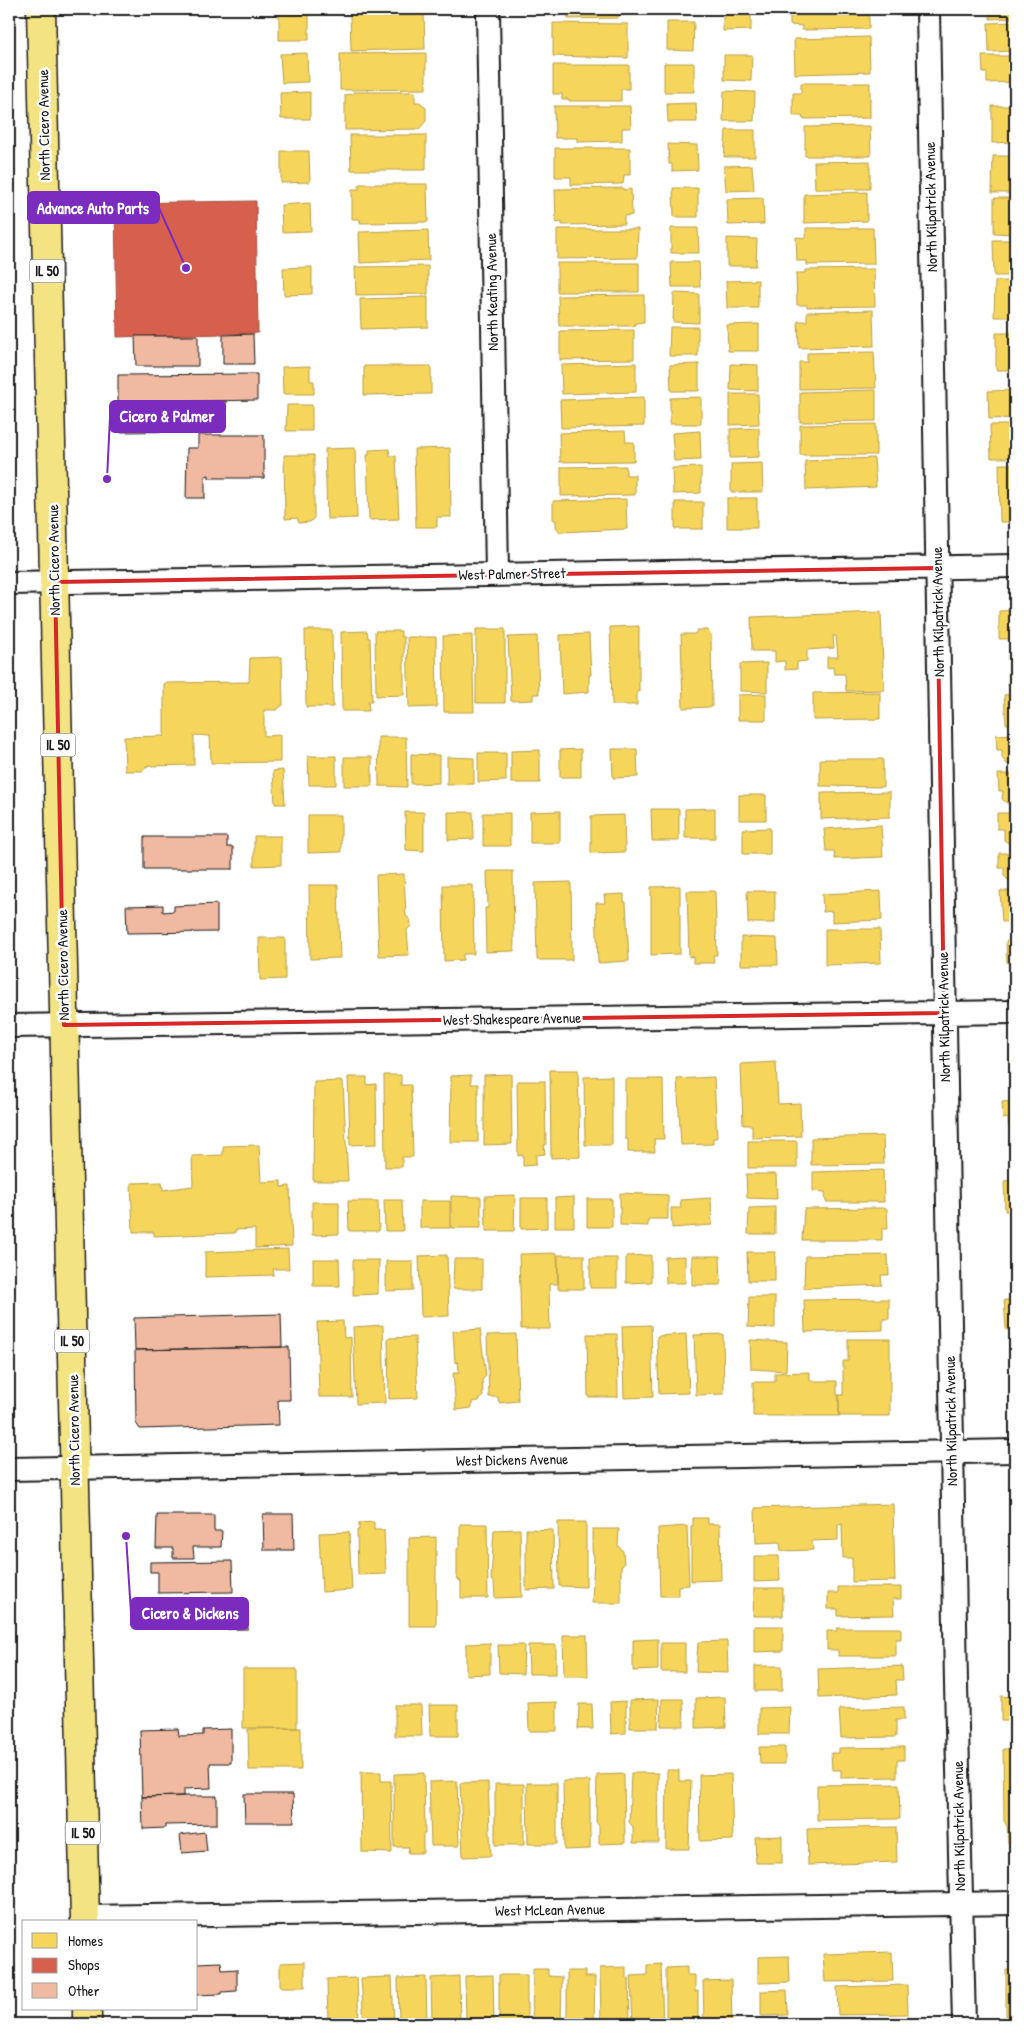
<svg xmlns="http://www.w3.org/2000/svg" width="1024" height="2033" viewBox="0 0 1024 2033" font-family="'Patrick Hand',sans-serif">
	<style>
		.homes { fill: #f6d55c; stroke: #b59e49 }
		.shops { fill: #d6604d; stroke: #9e4c3e }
		.building { fill: #efbaa1; stroke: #1c1c1c }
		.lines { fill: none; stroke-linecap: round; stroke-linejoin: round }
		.minor-casing { stroke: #1c1c1c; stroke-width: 26 }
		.primary-casing { stroke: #1c1c1c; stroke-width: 31 }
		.minor { stroke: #fff; stroke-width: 22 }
		.primary { stroke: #f4e382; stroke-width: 28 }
		.marked { fill: none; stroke: #d62828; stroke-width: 4; stroke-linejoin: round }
		.labels { text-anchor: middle; stroke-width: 5; stroke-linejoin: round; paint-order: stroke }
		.shield { fill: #fff; stroke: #606060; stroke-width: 1 }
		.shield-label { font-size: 14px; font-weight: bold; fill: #1c1c1c }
		.street-label { font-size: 15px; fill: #1c1c1c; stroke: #fff }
		.leader { fill: none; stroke: #7b2cbf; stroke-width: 2 }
		.callout-dot { fill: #7b2cbf; stroke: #fff; stroke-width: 2 }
		.callout { fill: #7b2cbf; stroke: #7b2cbf; stroke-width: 2 }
		.callout-label { font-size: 16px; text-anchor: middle; font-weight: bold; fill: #fff }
	</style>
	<rect width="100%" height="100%" fill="#fff"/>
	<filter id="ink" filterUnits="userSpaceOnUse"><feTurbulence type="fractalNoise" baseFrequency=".02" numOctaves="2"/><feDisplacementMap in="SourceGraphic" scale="10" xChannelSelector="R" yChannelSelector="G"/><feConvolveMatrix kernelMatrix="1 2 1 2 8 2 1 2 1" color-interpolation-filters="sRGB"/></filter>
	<g filter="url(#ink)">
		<path class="homes" d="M280,9H308V12L280,13Z
			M352,9H425V10H352Z
			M552,9H637V14L618,15V18L568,19V14H552Z
			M723,9H751V30L723,31Z
			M790,9H869V29L802,30V26L790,25Z
			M990,9H1015V18L990,19Z
			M424,12L425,49L351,51L350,14Z
			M279,13L309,14V40H279Z
			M667,22H694L693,51L667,50Z
			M1015,22V51L989,52L988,23Z
			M553,23L628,24V58L553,56Z
			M869,37L870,72L795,74L794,39Z
			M307,53L308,82L282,83L280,54Z
			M426,53V89L340,90V54Z
			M724,55H752L751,81L724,80Z
			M982,56H1015V82L987,83V73H983Z
			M664,63H694V92H664Z
			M553,65H629V89H621V101H569V99H562V94H553Z
			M801,83H870V118L803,119L802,116H793V93H801Z
			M724,91L755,92L754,121H723Z
			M310,92V119H281L280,93Z
			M353,92H415V102H420L426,108V121L419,129L345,130V95L353,94Z
			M696,103L697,122H668L667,104Z
			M554,106H630L631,128H622V141L577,142V138H555Z
			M992,106H1015V142L992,143Z
			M870,126L871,156H805V127Z
			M726,130H755V157H724Z
			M350,135H426V170H351Z
			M668,144L697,145L698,170L672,171V164H669Z
			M555,148H630V175H624L623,184L571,185V177H555Z
			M281,151H309L310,182L281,183Z
			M993,156H1015V193H992Z
			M870,161V189H815L814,162Z
			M752,165L754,190L726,191L724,166Z
			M359,184H427L428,222L360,223V219H352V189H359Z
			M623,188V190L631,189L632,215L624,216V224L562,225V222L556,223L555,189Z
			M673,188H698V217H674Z
			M867,192V221L804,223V194Z
			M763,198L764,224L728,225L727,199Z
			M994,198H1015V234L994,233Z
			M310,203L311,231L282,232L281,205Z
			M671,228H698L699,253H671Z
			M806,228H873L874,264L807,265V261H797L796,237L806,238Z
			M557,229H638L637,258L557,259Z
			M428,230L429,260L360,263L359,232Z
			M727,238L757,239L756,266H727Z
			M993,240H1015V276H994Z
			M671,262H699L700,287H672Z
			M557,263H639V292H557Z
			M428,266V294L356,295L355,267Z
			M312,267V294L284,295L283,268Z
			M874,269L875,306L807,307V305H797L796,273H805V270Z
			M758,280V308H727L726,281Z
			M995,281H1015V317H994Z
			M674,293L699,294V323L673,322Z
			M644,295V322L635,323V326H559L558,296Z
			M428,297V327L361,329L360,299Z
			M873,310L874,346L799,348L798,321H807V312Z
			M759,324V351H728L727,325Z
			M670,327H698V356H669Z
			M634,330V359L560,360V331Z
			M996,333H1015V370H996Z
			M874,352L876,388L799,389V362H807V353Z
			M636,363V392L562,394L561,365Z
			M699,364V391H671L670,365Z
			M731,364L758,365V391L730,390Z
			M310,366V381H314V394H283L282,367Z
			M364,366H431V394L364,395Z
			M876,390V421L800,422V392Z
			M1015,390V418L989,419L988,391Z
			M730,394H758L759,424L730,425Z
			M644,397V426L561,428L560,400Z
			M701,397V424H670V398Z
			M287,405H312V431H286Z
			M876,424V455H800V425Z
			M990,425H1015V458H991Z
			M759,428V457L730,458V429Z
			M625,431L626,442H634V461L560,462L559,433Z
			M700,431L701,460L674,461L672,433Z
			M355,448L357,518L327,519L325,449Z
			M450,448L451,517H437V527H416L414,449Z
			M389,449L390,456H396L399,519L369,520L367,455H369V450Z
			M284,455H314V518L310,522L299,523L297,518L285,519Z
			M874,458L876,487L806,490L805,461Z
			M762,463L763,492H731V464Z
			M999,464H1015V522H1000Z
			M626,466V475H635V495L561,496V467Z
			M701,467V493L673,494L672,468Z
			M727,498H757V528H727Z
			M626,499L627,529L560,532L556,527V520H553V501Z
			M675,502H703V529H675Z
			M1015,610V641H1010V639H999V611Z
			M881,612L884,690L846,691L845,674H834L833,667L827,668V657H838L836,636H833L834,648L807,650V661L797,662V669L785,670V661L775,662V651H752L751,617Z
			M639,626V691H637V705H612L610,627Z
			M476,629H505V703H476Z
			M305,630H332L333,707H306Z
			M697,630H707L711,634L712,707L683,708L681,634H695Z
			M367,631L368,638H370L372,701H368L369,711H342L341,632Z
			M375,631H401V637H404V695L376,696Z
			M589,634L591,675H589V692L562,694L560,635Z
			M472,635L474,712H444L443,636Z
			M537,636L539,694H533V700L511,701L508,637Z
			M407,637H436L437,707L409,708Z
			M1008,655H1015V684H1008Z
			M282,657L283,705L276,710H264V736L280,735V762L211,763L210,736L194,735V765L147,766L143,771H125L124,737L164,736V683L249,682L250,658Z
			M767,663V692L740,691V664Z
			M880,692V719L813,720V693Z
			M766,694V720H738V695Z
			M1015,694V724H1006L1004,695Z
			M1015,734V764H1007L1002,758V750H997L996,735Z
			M378,737H406L407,787L379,786Z
			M581,749V777H560V750Z
			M612,749H637L638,777L613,778Z
			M540,750V783H511V751Z
			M478,753H506V781L478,782Z
			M411,754L439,755V783L411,784Z
			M308,756H336V785H309Z
			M344,757H372V786H344Z
			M447,757L474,758V784L447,785Z
			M820,759H883V787L820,786Z
			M283,770L285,804H275L273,771Z
			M998,774H1015V804H1008L1002,799L1003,791H999Z
			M890,792V817L821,819V793Z
			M739,795H766V820H739Z
			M715,808V838H685V809Z
			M651,809H679V841H652Z
			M560,811V843H530V812Z
			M405,812H424V851L406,850Z
			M448,812H473L474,839L448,840Z
			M483,813H510V846H483Z
			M997,813H1015V843H1008L1004,840V829H997Z
			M308,815H341V852L308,853Z
			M624,815L625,852L591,853V816Z
			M881,825L883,857L835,859L834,851H826L824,829Z
			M770,828V854H743V829Z
			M254,836H281V865L254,866Z
			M999,853H1015V881H1009L1004,876V868H999Z
			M487,871H513L514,951L486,952L485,908H488Z
			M404,874L406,916L410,919L411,926L407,930L409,955L379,956L376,875Z
			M571,882L572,960H537L535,883Z
			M309,885H338L340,958L310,959Z
			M443,885H473L474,954H463V960L444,961Z
			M680,886V954L651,955V887Z
			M687,891H715L717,955H713L714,963H693V956L689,957Z
			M747,891H775V923H748Z
			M881,891L882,920L832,922V911L823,912L822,894Z
			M1000,891H1015V921L1002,922Z
			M624,894V902H626L629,961L598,963L596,903H605L604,895Z
			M825,929H880L881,963L825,965Z
			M741,937L777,938L778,965H741Z
			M259,938H285V979L260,980Z
			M1006,941H1015V963H1007Z
			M1010,1057H1015V1079H1009Z
			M776,1062L778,1104L800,1103L801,1136L752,1138V1125H743L741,1064Z
			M550,1070H578L580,1157L551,1158Z
			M511,1074L512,1144L484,1145V1075Z
			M384,1075H401V1085H411L413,1157H402V1167H385Z
			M471,1075V1084H478V1142H450L451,1076Z
			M612,1076V1145H585L584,1077Z
			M348,1077H367V1085L376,1084L377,1144L350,1145Z
			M714,1077L717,1138H713V1144L681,1145L677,1079Z
			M625,1079H663L664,1139H654L655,1152H628V1139H625Z
			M343,1081L348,1181H313L314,1082Z
			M517,1081H545L546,1145H544L545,1154L536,1155V1165L523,1166V1155L518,1156Z
			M1015,1101V1131H1014L1009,1128L1008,1118L1003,1119L1002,1102Z
			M883,1136L884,1164L811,1165V1138Z
			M1015,1140V1170L1011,1165L1010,1157L1013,1153L1012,1141Z
			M748,1141H797V1168H748Z
			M259,1145L261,1182L281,1181V1187L290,1186L292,1246L255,1248V1229L235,1230V1233L154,1236V1232H133L131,1183L162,1182L163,1190L193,1186L192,1156L223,1155V1146Z
			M883,1170L884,1202H826L825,1192L813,1191V1172Z
			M746,1174H776L777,1199L747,1198Z
			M1015,1180V1211H1005L1004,1181Z
			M620,1193L668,1195V1219H648V1226L620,1225Z
			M515,1195L514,1231H486L485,1196Z
			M451,1196L481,1197V1228H451Z
			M574,1197V1227H555V1198Z
			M521,1198H547V1228L521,1229Z
			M711,1198L712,1225L672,1228L671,1208H681L680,1200Z
			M587,1199H612V1227H587Z
			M384,1200H402L403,1231H385Z
			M348,1201H378L379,1231H349Z
			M420,1201H450V1228H420Z
			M312,1202H339V1234L312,1235Z
			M775,1207V1234H748L749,1208Z
			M881,1208L887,1209L888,1229H882V1240H802L804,1209Z
			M1013,1219H1015V1249L1011,1243L1010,1236L1014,1230Z
			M288,1249L289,1269H273L274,1275L205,1277V1252Z
			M747,1252H775V1281H748Z
			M557,1253L558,1284H549L550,1329H521L519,1254Z
			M447,1255L449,1316L421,1317L419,1256Z
			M558,1255H584V1289H558Z
			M651,1255V1282L626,1283V1256Z
			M888,1255L889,1275H881L882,1285L804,1288L805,1256Z
			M685,1256V1283H666L665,1257Z
			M692,1256H720L721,1285H692Z
			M1013,1257H1015L1014,1291Z
			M590,1258H617V1288H590Z
			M313,1259H339L340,1286H313Z
			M454,1259H482V1289H453Z
			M353,1260H379L378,1294L353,1295Z
			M386,1261H413V1290L386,1291Z
			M749,1297H775V1328L748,1327Z
			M889,1299V1319H883V1330L805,1332L804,1300Z
			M1004,1300H1015V1329L1006,1330Z
			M343,1321L344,1338L351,1337L352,1397H319L317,1322Z
			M383,1325L385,1403L356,1404L353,1327Z
			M651,1325L653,1397L624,1398L622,1326Z
			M480,1329L486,1376L482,1380L483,1396L479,1401L472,1402V1408L456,1410L453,1373H459L458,1362L455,1363L453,1331Z
			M516,1334L518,1401L499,1403L498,1397H489L487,1335Z
			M587,1334H617L618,1397H588Z
			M686,1334L689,1393L659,1394L657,1336Z
			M723,1334L724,1394L696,1395L694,1335Z
			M415,1337L418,1398L389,1399L388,1338Z
			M848,1339H890V1416H839V1395H843V1361H848Z
			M750,1340L787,1342L786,1371L751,1369Z
			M810,1372V1381H837V1395H839V1416H753V1382H775V1373Z
			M893,1504L895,1581L852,1582V1558H843L842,1524L838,1525V1540L812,1541L813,1550L781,1551L780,1542L756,1543L755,1508Z
			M693,1518H708V1524H720L721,1580L691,1581V1526H693Z
			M374,1522V1530H384L386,1574L358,1575L357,1530H359V1523Z
			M558,1522H586V1587L559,1586Z
			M460,1524H487L488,1598H461V1582L457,1578V1549L460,1546Z
			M687,1526L689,1585L678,1586V1596H660L658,1528Z
			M520,1529L522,1597L495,1598L494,1582L491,1579L494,1530Z
			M526,1529L553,1530L554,1589L526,1590Z
			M592,1529H619L618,1546L623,1551L624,1564L621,1567V1603H592L594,1556L592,1551Z
			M349,1532L352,1590L322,1592L319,1533Z
			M436,1537V1626H409V1538Z
			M754,1556H779L780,1581L754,1582Z
			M838,1587H901V1599H893L894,1615L838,1616V1609H828V1593H838Z
			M754,1588H783V1616H753Z
			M754,1626H783V1651L754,1652Z
			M837,1628H901V1639H896V1656H838V1650H827V1631H837Z
			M563,1635H587L588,1676H564Z
			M658,1639V1670L633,1671V1640Z
			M727,1641L728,1673L696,1672L698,1642Z
			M490,1643V1674L466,1675V1644Z
			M661,1643H685V1672H661Z
			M498,1645H524L523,1674L499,1673Z
			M528,1645H556V1674H529Z
			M755,1666H782V1691H755Z
			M902,1666L903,1680H896L897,1695L819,1698L818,1669Z
			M243,1669H297V1728H243Z
			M1001,1696L1015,1697V1721H1001Z
			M725,1697L726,1727L696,1728V1698Z
			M659,1699L658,1728H630V1700Z
			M662,1699H683L684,1726H661Z
			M626,1701V1733L611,1734L610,1702Z
			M557,1702V1731H529L528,1703Z
			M579,1704H592L593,1729H578Z
			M395,1705H421L422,1736H395Z
			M429,1705H458V1736H430Z
			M790,1707L789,1734H759V1708Z
			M904,1707V1720H896V1737L841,1738L839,1709Z
			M297,1728H301V1770H249L248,1729Z
			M759,1747H785V1764H760Z
			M904,1747V1760H897V1777L841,1778V1770H832L831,1753H839V1748Z
			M1003,1749H1015V1847H1011L1008,1842L1007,1826L1004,1821Z
			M667,1770H679V1781H691L689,1849H666Z
			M361,1772H381V1781H391L392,1853L362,1852Z
			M424,1773L425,1834H423V1853H408L409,1847H394V1774Z
			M631,1773H658L659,1843H633V1827L629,1822Z
			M624,1774L625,1843L599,1844V1826L596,1822L597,1775Z
			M731,1774L733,1840L700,1841L699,1775Z
			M457,1781L459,1846H431L429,1782Z
			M563,1781H590V1849L564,1850Z
			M488,1782L491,1856L463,1857L460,1783Z
			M527,1783H557V1844H528Z
			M495,1784H524V1845H495Z
			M899,1784L900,1819L817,1820V1785Z
			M896,1827L897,1862L808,1865L807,1829Z
			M782,1836V1863H756L755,1837Z
			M892,1952L893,1981L825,1982L823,1954Z
			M789,1956L790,1982L758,1983V1957Z
			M305,1962V1987H280V1963Z
			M661,1964L663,2024H633L631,1976L647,1975V1965Z
			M626,1967V1978H629L630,2023L601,2024L600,1968Z
			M687,1967V1975H695V1992L698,1991V2024H666V1968Z
			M533,1969H548V1976L562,1977L561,2024H532Z
			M1006,1970H1015V2024H1006Z
			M567,1971H585V1977H595L594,2024H567Z
			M493,1975L494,2024H466L465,1976Z
			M499,1975H527V2024H499Z
			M459,1976L460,2024H432L431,1978Z
			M392,1977L394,2024H364L361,1978Z
			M426,1977L427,2024H399L398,1978Z
			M357,1978L359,2024H328L327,1979Z
			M731,1980L732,2024H704L703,1981Z
			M907,1985L908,2014L838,2015L837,1987Z
			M787,1990L788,2015L761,2016V1991Z
			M910,2019L911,2024H839V2021Z
			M792,2021V2024H765L764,2022Z"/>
		<path class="shops" d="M256,201L258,333L117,337L115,203Z"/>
		<path class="building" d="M253,334L254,364H223V335Z
			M135,336H198V366H136Z
			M257,374V400L118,403V375Z
			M226,401V422H214L215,431L118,432V403Z
			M198,435H264V478H209V475L205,476V498H186L187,448H198Z
			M144,837H227V847H233V869H144Z
			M217,904V932L127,933L126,906L163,905V912L174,911V906Z
			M281,1314L282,1347L135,1350L134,1318Z
			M282,1347H289L290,1400H278L279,1425L140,1429L136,1423L135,1350Z
			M263,1514H293L294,1550H264Z
			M157,1515H214V1531H222L221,1547H193L194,1558H173V1548H156Z
			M232,1561L233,1592L158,1593V1572H150V1562Z
			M200,1610H248V1629L201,1630Z
			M178,1729L179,1736L203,1735V1730L231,1729V1763H210L211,1788L184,1789V1796L142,1797L140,1730Z
			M244,1794H293L294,1822H245Z
			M184,1796H217V1824L165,1825V1828L143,1829L142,1797Z
			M205,1832L207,1851L182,1853L180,1835Z
			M221,1962L222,1970L237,1969V1991L222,1992V1994L196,1995V1963Z"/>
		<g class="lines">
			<defs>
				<path id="minor" d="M488,9L497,575
					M928,9L956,1684L964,2024
					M9,583L1015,566
					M9,1026L1015,1012
					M9,1469L1015,1451
					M85,1917L1015,1903"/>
				<path id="primary" d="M41,9L85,1922
					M87,2009V2024"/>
			</defs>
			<use href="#minor" class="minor-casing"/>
			<use href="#primary" class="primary-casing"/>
			<use href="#minor" class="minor"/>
			<use href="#primary" class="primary"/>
		</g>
	</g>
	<path class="marked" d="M937,568L944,1013L64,1025L55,582Z"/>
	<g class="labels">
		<g class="shield">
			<rect x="29.5" y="259.5" width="35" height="23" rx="4"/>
			<rect x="40.5" y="733.5" width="35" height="23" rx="4"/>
			<rect x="54.5" y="1329.5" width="35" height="23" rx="4"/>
			<rect x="65.5" y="1821.5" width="35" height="23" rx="4"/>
		</g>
		<g class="shield-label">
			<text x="47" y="276">IL 50</text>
			<text x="58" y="750">IL 50</text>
			<text x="72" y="1346">IL 50</text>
			<text x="83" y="1838">IL 50</text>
		</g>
		<g class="street-label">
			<text transform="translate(44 125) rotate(-91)" y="5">North Cicero Avenue</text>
			<text transform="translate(931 207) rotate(-91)" y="5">North Kilpatrick Avenue</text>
			<text transform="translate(492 292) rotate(-91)" y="5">North Keating Avenue</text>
			<text transform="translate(54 560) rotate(-91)" y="5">North Cicero Avenue</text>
			<text transform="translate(512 574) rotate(-1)" y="5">West Palmer Street</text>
			<text transform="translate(938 612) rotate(-91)" y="5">North Kilpatrick Avenue</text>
			<text transform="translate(63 965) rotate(-91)" y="5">North Cicero Avenue</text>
			<text transform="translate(944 1017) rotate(-91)" y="5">North Kilpatrick Avenue</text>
			<text transform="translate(512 1019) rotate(-1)" y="5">West Shakespeare Avenue</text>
			<text transform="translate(951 1421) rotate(-91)" y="5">North Kilpatrick Avenue</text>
			<text transform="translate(74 1430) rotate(-91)" y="5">North Cicero Avenue</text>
			<text transform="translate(512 1460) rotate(-1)" y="5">West Dickens Avenue</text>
			<text transform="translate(959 1826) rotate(-91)" y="5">North Kilpatrick Avenue</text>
			<text transform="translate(550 1910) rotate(-1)" y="5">West McLean Avenue</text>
		</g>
	</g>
	<path class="leader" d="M186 268L159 208M107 479L110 417M126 1536L131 1613"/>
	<g class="callout-dot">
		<circle cx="186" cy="268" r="5"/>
		<circle cx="107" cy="479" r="5"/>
		<circle cx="126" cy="1536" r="5"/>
	</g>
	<g class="callout">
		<rect x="28" y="192" width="131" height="31" rx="5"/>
		<rect x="110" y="401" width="115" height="31" rx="5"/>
		<rect x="131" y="1598" width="117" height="31" rx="5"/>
	</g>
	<g class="callout-label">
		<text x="93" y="214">Advance Auto Parts</text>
		<text x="167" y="422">Cicero &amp; Palmer</text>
		<text x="190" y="1619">Cicero &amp; Dickens</text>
	</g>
	<rect width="1024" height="2033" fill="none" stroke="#fff" stroke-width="30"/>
	<rect x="15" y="15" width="994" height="2003" fill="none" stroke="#1c1c1c" stroke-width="2" filter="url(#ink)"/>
	<rect x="22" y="1920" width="175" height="90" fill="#ffffff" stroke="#a4a4a4"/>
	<rect x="32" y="1933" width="25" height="15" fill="#f6d55c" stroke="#a4a4a4"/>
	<text x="68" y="1946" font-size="15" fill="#1c1c1c">Homes</text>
	<rect x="32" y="1958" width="25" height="15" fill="#d6604d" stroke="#a4a4a4"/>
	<text x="68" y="1970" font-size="15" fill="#1c1c1c">Shops</text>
	<rect x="32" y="1983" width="25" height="15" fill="#efbaa1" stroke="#a4a4a4"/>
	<text x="68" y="1996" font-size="15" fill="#1c1c1c">Other</text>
</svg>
